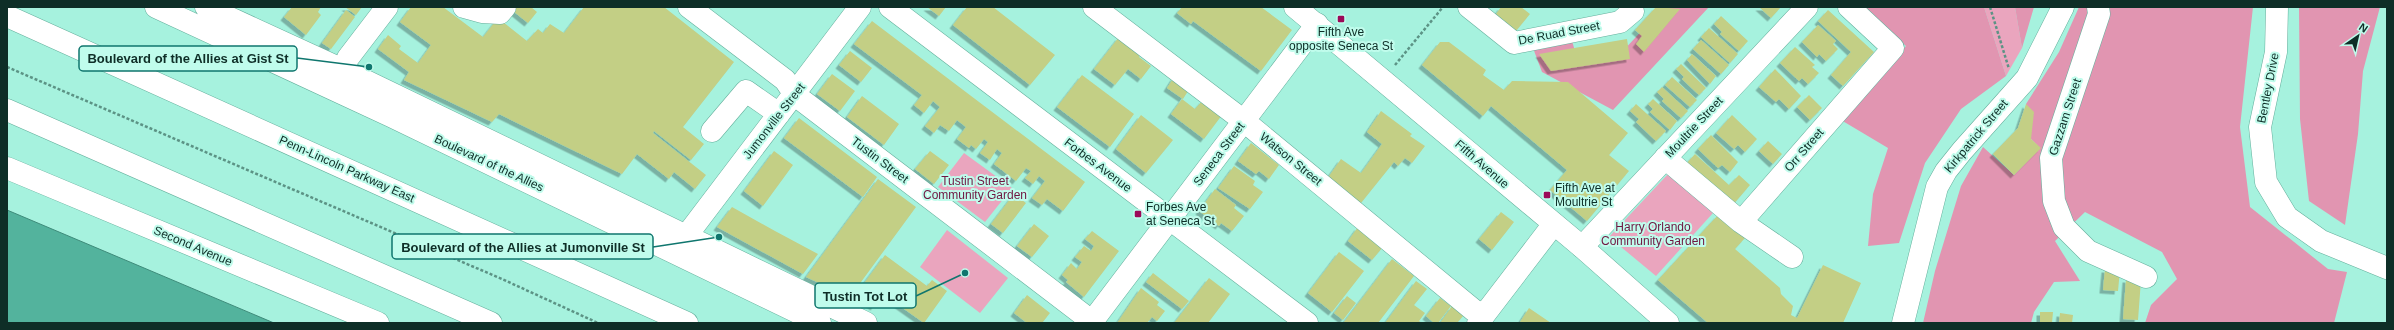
<svg xmlns="http://www.w3.org/2000/svg" width="2394" height="330" viewBox="0 0 2394 330" font-family="Arial,sans-serif">
	<style>
		.green { fill: #eaa5be }
		.forest { fill: #e195b1 }
		.water { fill: #53b39d; stroke: #3e8b7a }
		.building { fill: #c3cf85; filter: url(#shadow) }
		.lines { fill: none; stroke-linecap: round; stroke-linejoin: round }
		.minor-casing { stroke: #64af9c; stroke-width: 23 }
		.major-casing { stroke: #64af9c; stroke-width: 23 }
		.highway-casing { stroke: #64af9c; stroke-width: 23 }
		.path { stroke: #5c9385; stroke-width: 2.5; stroke-dasharray: 3 2; stroke-linecap: butt }
		.minor { stroke: #fff; stroke-width: 22 }
		.major { stroke: #fff; stroke-width: 22 }
		.highway { stroke: #fff; stroke-width: 22 }
		.poi-dot { fill: #9b0958; stroke: #c0fcec; stroke-width: 1.5 }
		.labels { text-anchor: middle; stroke-width: 4; stroke-linejoin: round; paint-order: stroke }
		.poi-label { font-size: 12px; fill: #0e2e27; stroke: #c0fcec; text-anchor: start }
		.street-label { font-size: 12px; fill: #0e2e27; stroke: #c0fcec }
		.park-label { font-size: 12px; fill: #6f1641; stroke: #c0fcec }
		.leader { fill: none; stroke: #0f766e; stroke-width: 1.5 }
		.callout-dot { fill: #0f766e; stroke: #c0fcec; stroke-width: 1.5 }
		.callout { fill: #c0fcec; stroke: #0f766e; stroke-width: 1.5 }
		.callout-label { font-size: 13px; text-anchor: middle; font-weight: bold; fill: #0e2e27 }
	</style>
	<defs>
		<filter id="shadow"><feDropShadow dx="-3.5" dy="3.5" stdDeviation="0" flood-color="#0004"/></filter>
	</defs>
	<rect width="100%" height="100%" fill="#a6f2de"/>
	<path class="green" d="M1984,7H2015L2022,48L2006,76Z
		M964,153L1012,188L985,222L938,187Z
		M1669,173L1713,213L1656,276L1609,237Z
		M947,230L1008,278L980,313L920,267Z"/>
	<path class="forest" d="M1664,7H1709L1613,110L1542,72L1533,48L1572,41L1578,61L1621,53Z
		M1862,7H1984L2006,76L1961,109L1925,163L1899,243L1868,246L1873,194L1888,148L1841,120L1906,46Z
		M2015,7H2034L2022,48Z
		M2079,7H2253L2240,127L2250,207L2328,269L2347,272L2334,323H2145L2151,305L2177,279L2162,252L2085,212L2055,241L2080,281L2054,282L2034,312L2031,323H1923L1935,271L1961,186L1983,147L2014,175L2040,148L2031,139L2026,104L2059,52Z
		M2299,7H2380L2363,71L2358,134L2345,225L2309,201L2300,119Z"/>
	<path class="water" d="M7,210L274,323H7Z"/>
	<path class="building" d="M292,7H321L318,12L321,15L306,35L284,17Z
		M345,7H362L356,15Z
		M411,7H443L483,37L498,18L527,41L538,29L543,33L550,24L564,33L584,7H664L734,62L683,127L704,144L691,160L654,131L653,133L706,175L695,189L674,172L669,179L637,154L622,174L499,114L492,122L404,80L409,72L378,49L388,35L401,46L399,49L418,63L431,45L400,22Z
		M508,7H531L537,12L528,23Z
		M927,7H946L939,16Z
		M967,7H993L1055,55L1030,85L953,25Z
		M1182,7H1261L1292,30L1261,71L1193,21L1191,24L1177,13Z
		M1501,7H1521L1530,14L1516,31L1496,14Z
		M1656,7L1680,9L1644,52L1636,44L1642,36L1635,30Z
		M1759,7H1781L1771,18Z
		M346,10L355,17L331,49L322,43Z
		M1828,10L1874,52L1843,86L1831,75L1851,52L1818,21Z
		M1721,16L1748,41L1739,51L1720,34L1722,32L1714,24Z
		M872,21L1085,182L1063,211L1047,199L1042,205L1032,198L1045,181L1039,176L1033,184L1025,178L1031,171L1026,168L1016,181L994,164L1002,153L997,149L990,160L980,153L988,142L984,139L976,149L971,145L969,148L957,139L966,127L957,120L949,131L940,125L934,133L925,126L940,107L933,101L924,113L914,105L922,95L854,44Z
		M1818,25L1836,41L1833,44L1838,49L1826,61L1819,54L1817,57L1802,42Z
		M1709,28L1738,54L1730,63L1701,37Z
		M1119,37L1141,54L1139,57L1151,66L1141,79L1128,69L1115,85L1094,69Z
		M1627,39L1630,59L1551,71L1539,54Z
		M1701,40L1729,65L1721,74L1693,49Z
		M1440,42H1449L1486,70L1483,75L1504,90L1512,81L1568,82L1628,133L1609,155L1629,171L1587,221L1550,190L1567,170L1491,106L1483,116L1422,65Z
		M1795,47L1815,65L1812,67L1819,73L1808,84L1802,78L1799,81L1780,63Z
		M850,51L872,68L861,82L839,65Z
		M1692,54L1716,76L1710,84L1687,60Z
		M1681,64L1706,88L1699,95L1682,79L1684,77L1676,69Z
		M1775,69L1801,96L1789,109L1779,99L1776,102L1759,87Z
		M832,74L855,91L840,111L817,94Z
		M1082,75L1134,114L1110,147L1057,107Z
		M1174,77L1190,88L1183,99L1167,88Z
		M1672,77L1697,100L1690,107L1665,85Z
		M1662,87L1688,111L1681,118L1662,101L1664,99L1657,92Z
		M1809,95L1822,108L1810,120L1797,107Z
		M862,96L899,124L884,145L847,117Z
		M1182,99L1195,109L1203,100L1222,115L1204,139L1171,114Z
		M1653,99L1677,121L1670,130L1650,112L1653,109L1648,104Z
		M1636,104L1666,131L1656,141L1636,122L1639,119L1630,111Z
		M2026,104L2034,112L2031,139L2041,148L2014,175L1993,154L2018,128Z
		M1381,111L1412,134L1410,136L1425,146L1412,163L1405,158L1398,166L1394,162L1361,203L1327,179L1341,159L1361,173L1382,144L1367,132Z
		M1141,115L1173,140L1146,173L1116,149Z
		M1732,115L1757,139L1745,152L1738,145L1734,149L1716,133Z
		M799,118L877,177L863,197L784,138Z
		M1711,135L1738,162L1730,172L1722,165L1718,168L1698,149Z
		M1768,141L1782,154L1773,164L1759,151Z
		M1251,143L1279,165L1269,179L1259,171L1256,174L1238,161Z
		M774,151L793,165L763,206L744,191Z
		M930,151L949,165L934,184L915,169Z
		M1695,154L1729,185L1739,175L1750,185L1732,206L1685,165Z
		M1234,166L1255,181L1253,185L1263,192L1250,209L1218,188Z
		M878,179L916,207L850,297L806,277Z
		M1215,189L1236,205L1234,208L1244,216L1232,231L1221,223L1219,226L1199,211Z
		M1014,194L1026,203L1003,233L991,224Z
		M732,207L775,231L818,254L803,274L717,227Z
		M1501,212L1514,222L1492,250L1479,239Z
		M1718,215L1745,238L1735,249L1780,288L1781,294L1793,306L1791,315L1797,318L1823,265L1861,283L1843,323H1708L1658,280Z
		M1034,224L1049,236L1032,257L1017,246Z
		M1358,227L1383,247L1372,260L1348,241Z
		M1092,231L1119,251L1084,297L1066,282L1068,280L1062,275L1071,263L1077,269L1082,262L1075,257L1084,246L1091,251L1094,246L1085,239Z
		M1339,252L1364,271L1332,312L1308,293Z
		M885,255L927,286L932,280L947,291L924,323L883,294L874,307L856,294Z
		M1392,259L1414,276L1378,323H1346L1344,322Z
		M2105,269L2120,270L2118,291L2103,290Z
		M1153,273L1189,301L1182,309L1146,282Z
		M1209,278L1230,294L1208,323H1174Z
		M2126,279L2141,280L2138,320L2123,319Z
		M1416,281L1427,289L1414,305L1425,313L1419,321L1422,323H1385Z
		M1141,288L1159,302L1157,305L1165,311L1157,321L1152,317L1147,323H1117Z
		M1027,295L1050,313L1042,323H1027L1014,313Z
		M1347,296L1356,303L1343,320L1334,313Z
		M1440,298L1451,306L1438,323H1434L1426,316Z
		M1452,306L1464,315L1457,323H1440Z
		M1529,308L1551,323H1521L1520,322Z
		M2040,312H2053L2052,323H2040Z
		M2060,313L2073,315L2072,323H2059Z"/>
	<g class="lines">
		<defs>
			<path id="minor" d="M464,7L482,12L500,13L505,7
				M689,7L785,80L795,95L1094,323
				M1094,7L1244,121L1482,317
				M1469,7L1514,43L1620,22L1633,11
				M2098,7L2099,14L2051,158L2054,201L2064,227L2088,251L2146,277
				M2277,7L2276,52L2260,127L2266,182L2287,217L2321,241L2387,268
				M343,70L348,58L387,7
				M712,131L746,91L779,114
				M1665,158L1741,222L1792,257
				M1741,222L1893,48L1849,7
				M687,235L860,7
				M1582,247L1807,7
				M1091,323L1317,24
				M1478,323L1553,225
				M1903,323L1937,187L1946,171L1962,151L2027,78L2063,7"/>
			<path id="major" d="M890,7L1307,323
				M1295,7L1582,247L1668,323
				M7,168L378,323"/>
			<path id="highway" d="M156,7L391,116L820,323
				M206,7L343,70L866,323
				M7,16L687,323
				M7,110L491,323"/>
		</defs>
		<use href="#minor" class="minor-casing"/>
		<use href="#major" class="major-casing"/>
		<use href="#highway" class="highway-casing"/>
		<path class="path" d="M1990,7L2009,69
			M1395,65L1443,7
			M7,67L502,279L598,323"/>
		<use href="#minor" class="minor"/>
		<use href="#major" class="major"/>
		<use href="#highway" class="highway"/>
	</g>
	<g class="poi-dot">
		<rect x="1337" y="15" width="8" height="8" rx="2"/>
		<rect x="1543" y="191" width="8" height="8" rx="2"/>
		<rect x="1134" y="210" width="8" height="8" rx="2"/>
	</g>
	<g class="labels">
		<g class="poi-label">
			<text x="1341" y="36" text-anchor="middle">Fifth Ave<tspan x="1341" dy="14">opposite Seneca St</tspan></text>
			<text x="1555" y="192">Fifth Ave at<tspan x="1555" dy="14">Moultrie St</tspan></text>
			<text x="1146" y="211">Forbes Ave<tspan x="1146" dy="14">at Seneca St</tspan></text>
		</g>
		<g class="street-label">
			<text transform="translate(1559 33) rotate(-11)" y="4">De Ruad Street</text>
			<text transform="translate(2268 88) rotate(-79)" y="4">Bentley Drive</text>
			<text transform="translate(2065 117) rotate(-72)" y="4">Gazzam Street</text>
			<text transform="translate(774 121) rotate(-52)" y="4">Jumonville Street</text>
			<text transform="translate(1694 127) rotate(-47)" y="4">Moultrie Street</text>
			<text transform="translate(1976 136) rotate(-50)" y="4">Kirkpatrick Street</text>
			<text transform="translate(1804 150) rotate(-49)" y="4">Orr Street</text>
			<text transform="translate(1219 154) rotate(-53)" y="4">Seneca Street</text>
			<text transform="translate(1291 159) rotate(39)" y="4">Watson Street</text>
			<text transform="translate(880 160) rotate(37)" y="4">Tustin Street</text>
			<text transform="translate(489 163) rotate(25)" y="4">Boulevard of the Allies</text>
			<text transform="translate(1482 164) rotate(41)" y="4">Fifth Avenue</text>
			<text transform="translate(1098 165) rotate(37)" y="4">Forbes Avenue</text>
			<text transform="translate(347 169) rotate(24)" y="4">Penn-Lincoln Parkway East</text>
			<text transform="translate(193 246) rotate(23)" y="4">Second Avenue</text>
		</g>
		<g class="park-label">
			<text x="975" y="185">Tustin Street<tspan x="975" dy="14">Community Garden</tspan></text>
			<text x="1653" y="231">Harry Orlando<tspan x="1653" dy="14">Community Garden</tspan></text>
		</g>
	</g>
	<path class="leader" d="M369 67L297 58M719 237L653 247M965 273L916 296"/>
	<g class="callout-dot">
		<circle cx="369" cy="67" r="4"/>
		<circle cx="719" cy="237" r="4"/>
		<circle cx="965" cy="273" r="4"/>
	</g>
	<g class="callout">
		<rect x="79" y="46" width="218" height="25" rx="4"/>
		<rect x="392" y="234" width="261" height="25" rx="4"/>
		<rect x="815" y="283" width="101" height="25" rx="4"/>
	</g>
	<g class="callout-label">
		<text x="188" y="63">Boulevard of the Allies at Gist St</text>
		<text x="523" y="252">Boulevard of the Allies at Jumonville St</text>
		<text x="865" y="301">Tustin Tot Lot</text>
	</g>
	<rect width="2394" height="330" fill="none" stroke="#0e2e27" stroke-width="16"/>
	<g transform="translate(2358 36) rotate(34)" stroke="#c0fcec" stroke-width="3" paint-order="stroke">
	<path d="M0-3L7 15L0 10L-7 15Z" fill="#0e2e27"/>
	<text y="-6" font-size="11" font-weight="bold" text-anchor="middle" fill="#0e2e27">N</text>
	</g>
</svg>
